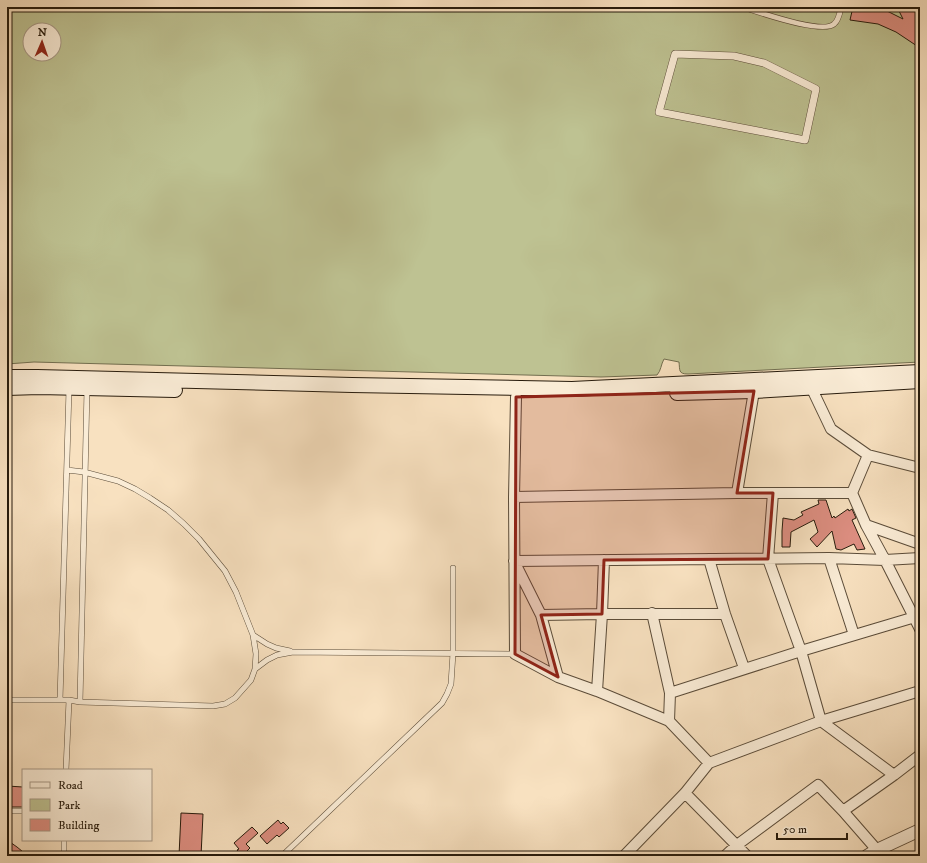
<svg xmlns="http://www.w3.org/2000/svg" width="927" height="863" viewBox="0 0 927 863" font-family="'IM FELL DW Pica',serif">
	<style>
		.green { fill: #bec292; stroke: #726e4f; fill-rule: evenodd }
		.building { fill: #dd8e81; stroke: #271b0c }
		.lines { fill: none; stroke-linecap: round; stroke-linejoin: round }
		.service-casing { stroke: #5b4c39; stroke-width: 6 }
		.pedestrian-casing { stroke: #5b4c39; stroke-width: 8 }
		.minor-casing { stroke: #5b4c39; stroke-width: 12 }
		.tertiary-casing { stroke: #5b4c39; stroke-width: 14 }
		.secondary-casing { stroke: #271b0c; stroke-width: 16 }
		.service { stroke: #faecd6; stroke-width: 5 }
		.pedestrian { stroke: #faecd6; stroke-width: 7 }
		.minor { stroke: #faecd6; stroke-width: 10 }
		.tertiary { stroke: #faecd6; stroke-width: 12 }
		.secondary { stroke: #faecd6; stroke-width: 14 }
		.marked { fill: #8f2418; fill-opacity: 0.2; stroke: #8f2418; stroke-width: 3; stroke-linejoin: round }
	</style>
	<rect width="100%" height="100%" fill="#f8e1c0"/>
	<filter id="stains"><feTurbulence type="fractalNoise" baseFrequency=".005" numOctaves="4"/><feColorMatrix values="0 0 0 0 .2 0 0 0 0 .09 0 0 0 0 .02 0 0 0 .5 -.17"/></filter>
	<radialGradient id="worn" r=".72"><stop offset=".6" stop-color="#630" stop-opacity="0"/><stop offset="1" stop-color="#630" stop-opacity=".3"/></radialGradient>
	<path class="green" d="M7,7H920V362L688,374C678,374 680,370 679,362L664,359C661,364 661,371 657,375L601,377L71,363L34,362L7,364ZM30,30H54V54H30Z"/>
	<path class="building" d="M853,7H879L903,19L897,7H920V48L896,32L878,24L850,20Z
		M818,500H826L832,518L834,516L835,518L848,509L849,511L852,509L856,518L852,520L865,549L857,550L854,544L841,550L836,549L832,531L817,547L810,539L818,532L814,520L791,532L790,547H782V531L783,518L794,520L803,515L801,512L819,504Z
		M7,786L23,787V807H7Z
		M181,813L203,814L201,856H179Z
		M278,820L281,824L283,822L289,828L279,837L277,835L267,844L260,836Z
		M252,827L258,833L246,844L250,848L242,856L237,850L239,849L234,843Z
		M7,840L17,847L28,856H7Z"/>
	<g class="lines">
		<defs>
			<path id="service" d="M744,7L749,9C764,14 823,34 834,24C839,20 840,12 841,7
				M253,635L267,644L276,648L290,651
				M255,669L267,660L277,655L293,652L515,654
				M7,700H69L80,702L213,706L225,704L235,698L251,680L255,669L256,654L253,635L236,592L225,571L199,539L184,524L168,510L150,498L135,489L118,481L84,472L67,470
				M60,700L69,389
				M80,702L87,389
				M66,770L69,700
				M7,811H23
				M64,840V856
				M282,856L442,703L447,694L451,684L453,653V568"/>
			<path id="pedestrian" d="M675,54L734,56L764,63L816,89L805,140L659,112Z"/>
			<path id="minor" d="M811,387L831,429L868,455L920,468
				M516,397L514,497L515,654L558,677L597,691L669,721L709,763L685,793L624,856
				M868,455L852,493L866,525L885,560L920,629
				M737,493L754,391
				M773,493L768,559L801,651L821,721L894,775
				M514,497L737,493H852
				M866,525L920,544
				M829,558L854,635
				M709,559L725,614L744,668
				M652,613L670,693L669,721
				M541,615L602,614H725
				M558,677L541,615L514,561L829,558L885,560L920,558
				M597,691L602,614L604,560
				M670,693L801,651L915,617
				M709,763L821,721L920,691
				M685,793L747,856
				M843,811L894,775L920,755
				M725,856L737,845L818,785L843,811L877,850"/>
			<path id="tertiary" d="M867,856L877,850L920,830"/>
			<path id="secondary" d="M7,377H37L352,385L572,389L920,372
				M7,388L39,387L175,390
				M677,393L754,391L920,381"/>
		</defs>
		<use href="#service" class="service-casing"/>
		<use href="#pedestrian" class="pedestrian-casing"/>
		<use href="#minor" class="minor-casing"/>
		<use href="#tertiary" class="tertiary-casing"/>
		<use href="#secondary" class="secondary-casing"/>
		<use href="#service" class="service"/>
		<use href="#pedestrian" class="pedestrian"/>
		<use href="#minor" class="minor"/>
		<use href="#tertiary" class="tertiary"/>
		<use href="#secondary" class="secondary"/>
	</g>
	<path class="marked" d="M754,391L737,493H773L768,559L604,560L602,614L541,615L558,677L515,654L516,397Z"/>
	<rect width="927" height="863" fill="none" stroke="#f8e1c0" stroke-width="24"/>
	<rect x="8" y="8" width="911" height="847" fill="none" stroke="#271b0c" stroke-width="2"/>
	<rect x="12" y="12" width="903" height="839" fill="none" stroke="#271b0c"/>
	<rect x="22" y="769" width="130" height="72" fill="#faecd6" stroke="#a69885"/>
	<rect x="30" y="782" width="20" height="6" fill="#faecd6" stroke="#a69885"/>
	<text x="58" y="789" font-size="12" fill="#271b0c">Road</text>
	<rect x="30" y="799" width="20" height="12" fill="#bec292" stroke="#a69885"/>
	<text x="58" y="809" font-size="12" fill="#271b0c">Park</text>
	<rect x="30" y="819" width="20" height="12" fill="#dd8e81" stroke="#a69885"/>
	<text x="58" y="829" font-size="12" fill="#271b0c">Building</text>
	<g transform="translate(42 42) rotate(2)"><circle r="19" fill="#faecd6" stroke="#a69885"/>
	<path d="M0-3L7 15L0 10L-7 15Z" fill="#8f2418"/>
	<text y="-6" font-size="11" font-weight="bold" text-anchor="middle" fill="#271b0c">N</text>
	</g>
	<path d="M777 833v6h70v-6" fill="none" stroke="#271b0c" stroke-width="2"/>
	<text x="783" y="833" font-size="12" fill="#271b0c" stroke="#faecd6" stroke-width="3" paint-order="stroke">50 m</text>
	<rect width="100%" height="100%" filter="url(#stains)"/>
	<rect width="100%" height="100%" fill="url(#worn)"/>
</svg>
